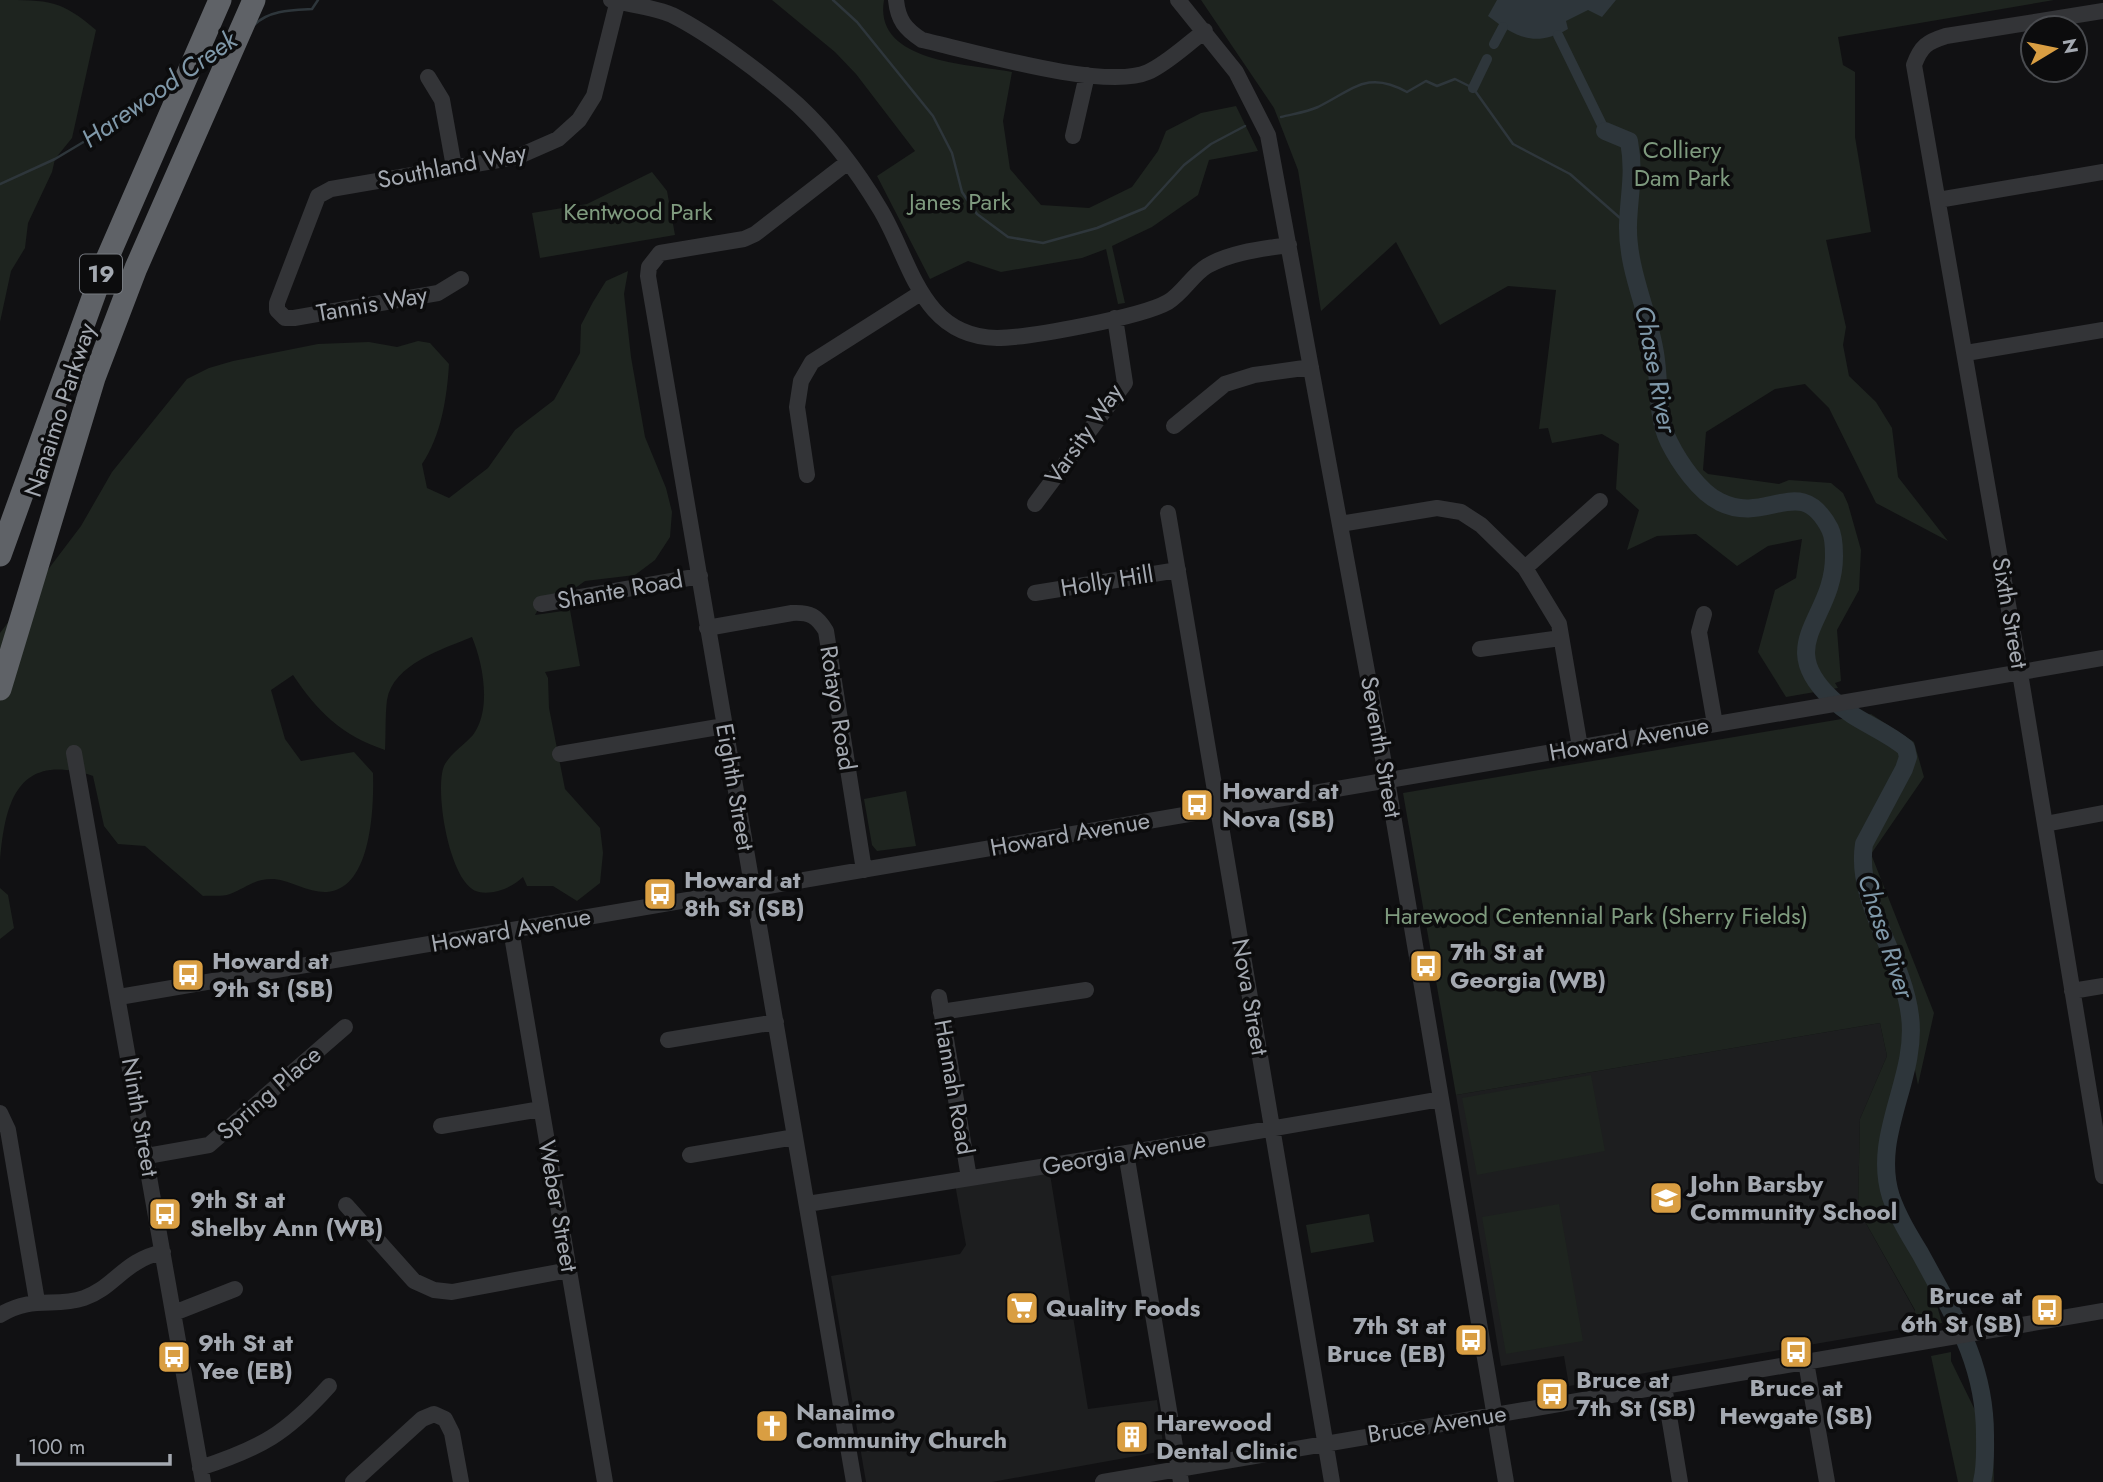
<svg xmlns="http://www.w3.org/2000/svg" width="2103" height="1482" viewBox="0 0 2103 1482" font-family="Jost,sans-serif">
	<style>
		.built { fill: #1d1e1f }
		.green { fill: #1e241f }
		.water { fill: #2e363b }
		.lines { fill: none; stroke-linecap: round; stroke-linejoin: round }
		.stream { stroke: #2e363b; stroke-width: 2.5 }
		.canal { stroke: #2e363b; stroke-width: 10 }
		.river { stroke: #2e363b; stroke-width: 18 }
		.minor { stroke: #333437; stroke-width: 16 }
		.highway { stroke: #5f6267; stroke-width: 23 }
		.labels { text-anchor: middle; stroke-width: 7; stroke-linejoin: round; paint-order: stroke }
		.shield { fill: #0c0c0d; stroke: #767a80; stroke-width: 2 }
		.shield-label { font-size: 23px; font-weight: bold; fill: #a4a9b1 }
		.park-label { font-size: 24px; fill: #7e9a7e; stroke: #0c0c0d }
		.street-label { font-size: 24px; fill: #a4a9b1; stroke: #0c0c0d }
		.poi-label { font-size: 24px; font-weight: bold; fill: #a4a9b1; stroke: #0c0c0d; text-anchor: start }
		.water-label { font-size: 26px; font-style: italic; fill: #7f98a9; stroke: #0c0c0d }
	</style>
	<rect width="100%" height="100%" fill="#111113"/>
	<path class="built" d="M1880,1023L1887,1056L1860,1119L1858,1209L1915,1311L1914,1327L1569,1386L1564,1356L1501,1366L1456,1095Z
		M1049,1168L1088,1409L1157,1400L1164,1451L992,1482H866L831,1276L960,1254L966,1245L955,1184Z"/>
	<path class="green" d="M0,0C49,0 61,0 96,30L72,138L55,159L52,172L28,223L25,248L11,271L0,322Z
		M772,0H884C873,63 970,64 1012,72L1003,121L1010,169L1041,205L1089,208L1132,187L1158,151L1166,131L1201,113L1236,106L1258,151L1209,160L1198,195L1152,227L1112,246L1125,303L1118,304L1106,249L1082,258L1001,272L968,261L930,279L877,176L915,151L856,74L835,52Z
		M1201,0H2054L1838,37L1843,65L1855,72V137L1871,232L1826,240L1846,327L1843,345L1849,376L1876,402L1892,428L1898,477L1948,541L1876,503L1829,408L1805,384L1775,389L1706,432L1703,470L1708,474L1779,484L1789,480L1831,483L1843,493L1848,504L1861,550L1859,590L1837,630L1841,681L1835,683L1838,688L1786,697L1758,652L1775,590L1796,578L1802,539L1768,546L1737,566L1696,534L1657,536L1627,550L1639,510L1616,489L1619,444L1602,434L1552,443L1548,428L1539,429L1556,290L1508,286L1440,325L1396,242L1321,311L1298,170L1274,108Z
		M652,172L667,191L675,235L540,258L532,213L587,204Z
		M628,271L624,294L631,357L645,437L666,488L672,512L670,537L655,560L635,575L585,581L564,596L541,604L535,615L570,610L580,666L545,672L548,678L549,708L565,789L600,828L603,853L600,883L577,901L553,886H527L523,877C513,887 494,895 479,892C450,887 434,791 444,766C449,755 465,744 473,735C492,710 483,663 472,637C443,649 393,664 387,700C385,716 386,734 385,750C341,735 318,712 293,675L271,690L285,739L301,761L354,752L373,773C374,806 372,889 327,892C309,893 292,881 274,879C255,878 246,888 230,894C222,897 211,895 203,896L145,846L118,844L104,826L93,776C19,752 5,799 0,862V633L81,526L112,472L187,379L209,368L233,361L318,344L369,342L397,347L418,341L430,343L449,364C447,398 441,436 422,464L427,488L449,498L488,468L515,430L554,400L580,353L581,325L593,302L606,281Z
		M1871,714L1914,742L1924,777L1871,854L1934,1013L1918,1085L1914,1065L1887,1152L1889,1206L1901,1235L1926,1267L1942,1323L1914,1327L1915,1310L1858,1209L1860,1119L1887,1056L1880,1023L1456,1095L1403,793Z
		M906,791L916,846L877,851L872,845L864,799Z
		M0,888L8,895L14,928L0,939Z
		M1591,1075L1605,1151L1477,1175L1462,1098Z
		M1559,1204L1583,1341L1506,1354L1482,1217Z
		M1369,1214L1374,1242L1311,1253L1306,1225Z
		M1951,1352V1361L1993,1447L1994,1482H1958L1931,1356Z"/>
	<path class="water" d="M1497,0H1616L1602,17L1588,10L1566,21L1568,29C1534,48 1516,37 1488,16Z"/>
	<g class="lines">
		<path class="stream" d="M833,0L857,22L933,116L952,153L962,192L977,214L1008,237L1043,243L1097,228L1145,208L1184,165L1211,144L1245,126
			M254,25C269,10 292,10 312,9L318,0
			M204,63L219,53
			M1281,117C1293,114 1307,112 1318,107C1354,89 1368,70 1407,92L1426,81L1437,86L1455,79L1473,88L1513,144L1570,174L1628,225
			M0,184L55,159L127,116L172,84"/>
		<path class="canal" d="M1558,35L1605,131
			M1494,44L1503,27
			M1473,88L1487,59"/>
		<path class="river" d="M1605,131L1629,141C1635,174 1629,193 1628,225C1627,269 1648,310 1655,353C1660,382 1656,416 1669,442C1679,462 1699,492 1720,502C1768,526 1800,471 1830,529C1834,537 1834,547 1834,555C1835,619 1772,643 1832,699C1856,722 1882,728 1906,748L1908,757L1904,769L1864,844C1855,903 1903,956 1910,1016C1918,1078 1871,1135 1891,1197C1898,1217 1909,1235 1920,1253C1953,1314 1985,1363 1985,1435C1985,1451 1986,1466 1982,1482"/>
		<path class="minor" d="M611,0C630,5 654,7 672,15C710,34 766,76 798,105C829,134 858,172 880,209C911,260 920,337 997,338C1028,338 1142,317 1168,302C1183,293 1192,275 1207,266C1231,252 1262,249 1289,245
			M896,0C898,20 905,29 922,40C972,51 1105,91 1148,72C1168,63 1187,44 1205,31
			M1178,0L1236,72L1268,135L1387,780L1506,1482
			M2103,11L1946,36C1927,42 1921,46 1914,65L2020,673L2103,1176
			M428,77L442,100L454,167
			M1073,136L1087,75
			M848,162L755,234L744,239L660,253L649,267L648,276L854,1482
			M1938,200L2103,172
			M461,279L438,293L294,318H285L277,310V303L318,196L331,189L517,157L558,139L579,120L594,96L618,0
			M1966,353L2103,330
			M1174,426L1225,384L1254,375L1311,367
			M807,475L797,407L801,381L812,362L919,294
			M1035,504L1125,383L1115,318
			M1168,513L1332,1482
			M1340,524L1437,508L1461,512L1481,525L1525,568L1559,624L1580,747
			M1525,568L1600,501
			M1035,593L1178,570
			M541,604L700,576
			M1704,614L1699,632L1715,724
			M707,628L792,613C810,612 817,616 826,631L864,870
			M1480,649L1561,638
			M74,753L203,1482
			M560,754L724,726
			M2045,824L2103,813
			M511,930L605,1482
			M2072,991L2103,986
			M119,997L2103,658
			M939,997L969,1178
			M941,1012L1086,990
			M668,1040L776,1022
			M0,1113L8,1130L37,1301
			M441,1126L541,1109
			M1126,1153L1181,1482
			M690,1155L795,1137
			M147,1156L209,1145L345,1027
			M807,1204C1018,1171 1230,1137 1441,1099
			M346,1205L414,1281L434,1290L452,1292L569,1270
			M174,1313L235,1289
			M0,1315C33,1295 54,1308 84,1298C114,1288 124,1260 163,1252
			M1806,1362L1827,1482
			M1664,1386L1680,1482
			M200,1468C261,1448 286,1434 329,1386
			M353,1482L422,1419L434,1414L445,1419L452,1433L461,1482
			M1103,1482L2103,1311"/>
		<path class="highway" d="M0,555L107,259L220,0
			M0,689L94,378L136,268L254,0"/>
	</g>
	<defs>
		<symbol id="bus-square" viewBox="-11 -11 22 22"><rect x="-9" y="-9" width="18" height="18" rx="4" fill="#d99e42" stroke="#0c0c0d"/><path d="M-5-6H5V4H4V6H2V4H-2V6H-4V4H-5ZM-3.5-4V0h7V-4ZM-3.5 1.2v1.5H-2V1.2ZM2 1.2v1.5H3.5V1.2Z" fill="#fff"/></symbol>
		<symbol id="school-square" viewBox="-11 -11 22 22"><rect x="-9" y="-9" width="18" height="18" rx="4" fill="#d99e42" stroke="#0c0c0d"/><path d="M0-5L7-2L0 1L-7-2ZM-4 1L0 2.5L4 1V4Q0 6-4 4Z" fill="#fff"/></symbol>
		<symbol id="supermarket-square" viewBox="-11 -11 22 22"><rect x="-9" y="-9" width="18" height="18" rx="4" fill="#d99e42" stroke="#0c0c0d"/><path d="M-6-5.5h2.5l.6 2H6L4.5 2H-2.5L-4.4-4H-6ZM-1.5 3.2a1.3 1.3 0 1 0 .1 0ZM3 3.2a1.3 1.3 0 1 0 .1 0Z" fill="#fff"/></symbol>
		<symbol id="church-square" viewBox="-11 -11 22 22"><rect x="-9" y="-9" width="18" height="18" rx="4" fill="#d99e42" stroke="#0c0c0d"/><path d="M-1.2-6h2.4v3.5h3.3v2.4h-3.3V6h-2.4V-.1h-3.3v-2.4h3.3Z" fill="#fff"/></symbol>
		<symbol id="building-square" viewBox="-11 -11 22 22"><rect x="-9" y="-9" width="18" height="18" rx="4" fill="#d99e42" stroke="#0c0c0d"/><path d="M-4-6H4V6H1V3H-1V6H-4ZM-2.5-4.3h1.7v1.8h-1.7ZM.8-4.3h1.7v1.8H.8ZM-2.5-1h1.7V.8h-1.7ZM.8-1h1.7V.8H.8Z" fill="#fff"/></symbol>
	</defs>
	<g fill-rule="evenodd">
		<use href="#bus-square" x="1178" y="786" width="38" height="38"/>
		<use href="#bus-square" x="641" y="875" width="38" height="38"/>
		<use href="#bus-square" x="1407" y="947" width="38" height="38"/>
		<use href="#bus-square" x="169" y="956" width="38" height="38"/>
		<use href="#school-square" x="1647" y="1179" width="38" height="38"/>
		<use href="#bus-square" x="146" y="1195" width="38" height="38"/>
		<use href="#supermarket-square" x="1003" y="1289" width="38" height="38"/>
		<use href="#bus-square" x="2028" y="1291" width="38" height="38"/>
		<use href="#bus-square" x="1452" y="1321" width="38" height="38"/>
		<use href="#bus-square" x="1777" y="1333" width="38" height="38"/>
		<use href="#bus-square" x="155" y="1338" width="38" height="38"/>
		<use href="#bus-square" x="1533" y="1375" width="38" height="38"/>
		<use href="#church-square" x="753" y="1407" width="38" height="38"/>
		<use href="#building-square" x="1113" y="1418" width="38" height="38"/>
	</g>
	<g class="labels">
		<rect class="shield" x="80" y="254.5" width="42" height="39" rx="5"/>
		<g class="shield-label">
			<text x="101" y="282">19</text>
		</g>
		<g class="park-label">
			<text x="1682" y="158">Colliery<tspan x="1682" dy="28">Dam Park</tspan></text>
			<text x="960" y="210">Janes Park</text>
			<text x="638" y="220">Kentwood Park</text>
			<text x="1596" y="924">Harewood Centennial Park (Sherry Fields)</text>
		</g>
		<g class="street-label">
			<text transform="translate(452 166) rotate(-11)" y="8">Southland Way</text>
			<text transform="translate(372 304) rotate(-10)" y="8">Tannis Way</text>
			<text transform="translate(60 410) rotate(-72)" y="8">Nanaimo Parkway</text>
			<text transform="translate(1084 434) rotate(-55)" y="8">Varsity Way</text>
			<text transform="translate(1107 581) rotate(-9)" y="8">Holly Hill</text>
			<text transform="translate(620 590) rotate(-10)" y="8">Shante Road</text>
			<text transform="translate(2010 613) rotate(80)" y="8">Sixth Street</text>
			<text transform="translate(838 708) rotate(81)" y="8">Rotayo Road</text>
			<text transform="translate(1629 739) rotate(-10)" y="8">Howard Avenue</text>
			<text transform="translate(1381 747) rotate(80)" y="8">Seventh Street</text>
			<text transform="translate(735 787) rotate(80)" y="8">Eighth Street</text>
			<text transform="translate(1070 834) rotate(-10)" y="8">Howard Avenue</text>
			<text transform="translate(511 930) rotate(-10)" y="8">Howard Avenue</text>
			<text transform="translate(1250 997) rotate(80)" y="8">Nova Street</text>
			<text transform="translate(954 1087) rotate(80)" y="8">Hannah Road</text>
			<text transform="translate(269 1093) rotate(-41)" y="8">Spring Place</text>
			<text transform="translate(140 1117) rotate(80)" y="8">Ninth Street</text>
			<text transform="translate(1124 1153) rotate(-10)" y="8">Georgia Avenue</text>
			<text transform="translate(558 1206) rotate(80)" y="8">Weber Street</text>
			<text transform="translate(1437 1424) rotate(-9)" y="8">Bruce Avenue</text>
		</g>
		<g class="poi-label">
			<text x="1222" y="799">Howard at<tspan x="1222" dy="28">Nova (SB)</tspan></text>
			<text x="684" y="888">Howard at<tspan x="684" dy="28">8th St (SB)</tspan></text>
			<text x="1450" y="960">7th St at<tspan x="1450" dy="28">Georgia (WB)</tspan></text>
			<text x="212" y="969">Howard at<tspan x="212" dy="28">9th St (SB)</tspan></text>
			<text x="1690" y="1192">John Barsby<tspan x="1690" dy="28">Community School</tspan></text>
			<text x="190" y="1208">9th St at<tspan x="190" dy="28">Shelby Ann (WB)</tspan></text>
			<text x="2022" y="1304" text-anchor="end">Bruce at<tspan x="2022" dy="28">6th St (SB)</tspan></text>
			<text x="1046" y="1316">Quality Foods</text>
			<text x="1446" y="1334" text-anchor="end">7th St at<tspan x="1446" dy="28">Bruce (EB)</tspan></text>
			<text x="198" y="1351">9th St at<tspan x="198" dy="28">Yee (EB)</tspan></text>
			<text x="1576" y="1388">Bruce at<tspan x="1576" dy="28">7th St (SB)</tspan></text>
			<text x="1796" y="1396" text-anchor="middle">Bruce at<tspan x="1796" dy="28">Hewgate (SB)</tspan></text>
			<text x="796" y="1420">Nanaimo<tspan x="796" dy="28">Community Church</tspan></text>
			<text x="1156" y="1431">Harewood<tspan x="1156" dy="28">Dental Clinic</tspan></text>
		</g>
		<g class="water-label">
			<text transform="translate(159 89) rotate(-35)" y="9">Harewood Creek</text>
			<text transform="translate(1656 369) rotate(79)" y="9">Chase River</text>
			<text transform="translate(1886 936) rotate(72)" y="9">Chase River</text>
		</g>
	</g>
	<g transform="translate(2054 49) rotate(80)"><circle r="33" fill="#0c0c0d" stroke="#494b4f" stroke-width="2"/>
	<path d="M0-5L12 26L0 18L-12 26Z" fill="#d99e42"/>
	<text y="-10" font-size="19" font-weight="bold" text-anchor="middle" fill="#a4a9b1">N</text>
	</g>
	<path d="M18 1454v10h152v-10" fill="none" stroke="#a4a9b1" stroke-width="3.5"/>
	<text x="28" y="1454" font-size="21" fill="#a4a9b1" stroke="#0c0c0d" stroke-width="5" paint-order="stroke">100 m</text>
</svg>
